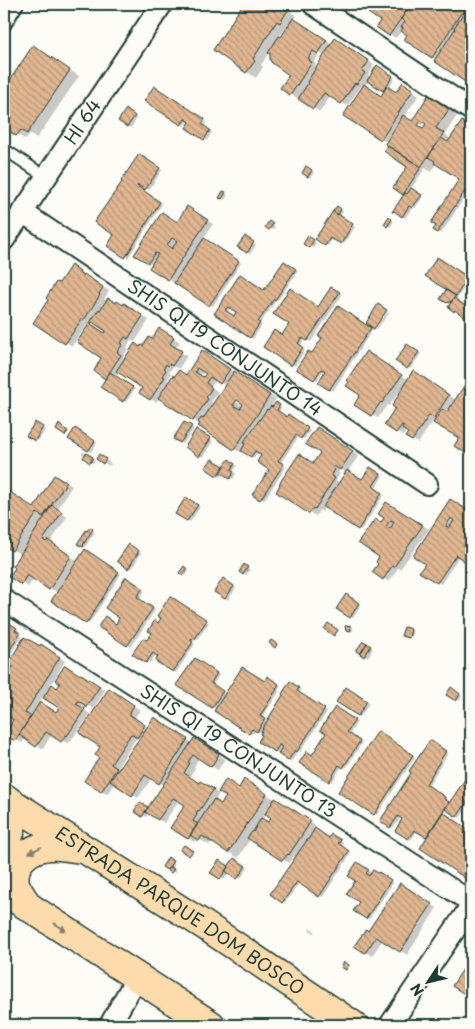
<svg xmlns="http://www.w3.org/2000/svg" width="475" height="1029" viewBox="0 0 475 1029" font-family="'Playpen Sans',sans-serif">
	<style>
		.shadow { fill: #0003; fill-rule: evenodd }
		.building { fill: url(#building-back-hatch); stroke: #1f3d34; fill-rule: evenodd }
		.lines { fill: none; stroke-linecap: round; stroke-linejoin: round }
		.service-casing { stroke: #1f3d34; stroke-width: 14 }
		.minor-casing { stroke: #1f3d34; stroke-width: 24 }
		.primary-casing { stroke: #1f3d34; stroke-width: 31 }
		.service { stroke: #fdfcf7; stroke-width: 10 }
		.minor { stroke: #fdfcf7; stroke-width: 20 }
		.primary { stroke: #fedbac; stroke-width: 28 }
		.oneway { fill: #83846a }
		.labels { text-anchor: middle; stroke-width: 4; stroke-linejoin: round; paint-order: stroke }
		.street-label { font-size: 18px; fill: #1f3d34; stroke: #fdfcf7 }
	</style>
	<defs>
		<pattern id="building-back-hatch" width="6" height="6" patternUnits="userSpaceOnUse" patternTransform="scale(1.25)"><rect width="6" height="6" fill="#e1b691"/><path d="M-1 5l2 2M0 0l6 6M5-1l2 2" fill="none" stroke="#b69577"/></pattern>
	</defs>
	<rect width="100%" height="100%" fill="#fdfcf7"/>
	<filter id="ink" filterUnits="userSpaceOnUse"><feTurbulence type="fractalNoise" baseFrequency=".02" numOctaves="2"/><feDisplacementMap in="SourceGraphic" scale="10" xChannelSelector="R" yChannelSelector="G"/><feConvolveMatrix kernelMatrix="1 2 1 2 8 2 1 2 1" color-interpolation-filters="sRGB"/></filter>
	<g filter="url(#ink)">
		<path class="shadow" d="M244,4H279L297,16L294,20L333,45L342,44L374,65L368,76L370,78L378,67L395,78L388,88L397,94L409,88L419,95L404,117L413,122L438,101L458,114L445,134L451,139L462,123L471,129V187L441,234L435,230L460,179L437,163L431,172L425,168L411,189L423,197L415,208L413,207L405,218L394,210L405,195L395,188L409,167L385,151L389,145L387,142L381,139L364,87L362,85L347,106L330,96L320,112L281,88L290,74L271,49L261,65L263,67L256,78L214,49ZM287,26L289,27L282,39L279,37ZM320,53L325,56L318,67L315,66L316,64L314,62ZM369,80L385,91L382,97L365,86ZM424,121L428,124L423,130L416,125L418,123L422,125Z
			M376,4H471V14L470,16L469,11H467V19H470V17L471,18V84L436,61L437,60L432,57L409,35L402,30L396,38L377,27L382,20L370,13Z
			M33,47L79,76L37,138L30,134L26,140L6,128L8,126L4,124V121L6,118L4,117V91Z
			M155,87L207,122L204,127L212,132L207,141L187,128L191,122L188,120L184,126L146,100Z
			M126,111L137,118L131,128L120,121Z
			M139,156L162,170L149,190L141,185L139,189L162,204L128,258L109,245L116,235L124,182Z
			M307,168L314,172L311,177L303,173Z
			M224,192L228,195L225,200L221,197Z
			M337,208L343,211L340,217L355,227L344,244L333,238L328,246L317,239Z
			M193,212L213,224L203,239L241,263L213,306L175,282L174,283L168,279L152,264L136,254Z
			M389,218L394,221L390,227L386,224Z
			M269,223L275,227L273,230L267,226Z
			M308,237L316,243L313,248L305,243Z
			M245,238L256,245L250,254L239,247Z
			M438,259L470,279L456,300L471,311V320L458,311V312L450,307L451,305L442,298L448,290Z
			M284,263L298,271L278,300L277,299L260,324L262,325L253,339L215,314L240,276L265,292ZM231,307L238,312L235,317L227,312Z
			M77,271L109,291L104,299L116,304L131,309L149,320L135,342L131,340L127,347L128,348L123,357L126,359L152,340L166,333L180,342L175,348L187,356L179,368L173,367L169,372L171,374L167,380L170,382L175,378L186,376L208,355L276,399L270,407L273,409L279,406L282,408L278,412L288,418L289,416L310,431L304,439L299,436L280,464L286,467L264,500L254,494L270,469L263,455L258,452L254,458L242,450L240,452L234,449L201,425L159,398L156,402L140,393L144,388L119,371L115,376L135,389L126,402L102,386L107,379L95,371L103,358L105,334L108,330L92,320L91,323L89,322L72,346L35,322L60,284ZM204,371L207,374L204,379L200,376ZM216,380L226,386L214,404L211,402L218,392L211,387ZM237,397L245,403L243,406L235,401Z
			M332,289L342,295L311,342L305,338L300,346L305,350L295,366L265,347L282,336L319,309Z
			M379,306L385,310L333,391L319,382L327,371L324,369L317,380L298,368L312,355L366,326Z
			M387,312L389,313L377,329L376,328Z
			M407,345L421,354L410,369L397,361Z
			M373,356L409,380L420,375L456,400L467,385L471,387V455L455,446L461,437L433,421L418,443L407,437L410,433L406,431L403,436L386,424L397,407L407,384L405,383L389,406L387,405L378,418L356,404L362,395Z
			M185,423L194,429L183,444L175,439Z
			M36,424L45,430L38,441L28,435Z
			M76,430L97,443L91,452L70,438Z
			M197,431L213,441L203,457L187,447Z
			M323,432L359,455L348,471L362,481L373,470L383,476L375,489L384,495L361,530L325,506L322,512L319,510L316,516L309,513L313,465L321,453ZM340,469L347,473L340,483L336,480L340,474L338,473Z
			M83,452L95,460L93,463L84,458L85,455L82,454Z
			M102,457L111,464L110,466L97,459Z
			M212,460L224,468L229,461L237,466L233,472L236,474L233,479L223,473L221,477L207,468Z
			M64,481L72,486L57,510L67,517L50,543L78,561L85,551L121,574L89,624L53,601L58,592L50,589L34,578L28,587L11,576L17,567L21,555L4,544V491L5,490L35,509Z
			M186,499L200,507L190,522L177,513Z
			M451,500L471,514V564L459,556L441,584L421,571L426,563Z
			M387,504L429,529L400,569L398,568L389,582L383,578L380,563L381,557V524L385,518Z
			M90,529L95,532L85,547L79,543Z
			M129,546L141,553L132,569L119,561Z
			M244,566L250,570L246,575L241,571Z
			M184,568L189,571L186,576L181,573Z
			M126,578L145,591L139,599L155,610L131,647L99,627L116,625L121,618Z
			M224,580L236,588L228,600L216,592Z
			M346,596L361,605L353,618L338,609Z
			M170,598L209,623L197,640L195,639L192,643L195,644L176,673L157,660L160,656L156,654L150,663L134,654L147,642L158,624Z
			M4,621L19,630L17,632L22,636L4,664Z
			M350,626L353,628V631L350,632L348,631Z
			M411,630L413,632L412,637L404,635Z
			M364,642L373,649L368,657L358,651Z
			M40,648L47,649L65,661L44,696L46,697L57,689L81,676L88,679L105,690L93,709L84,703L81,708L90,714L79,730L81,731L115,693L140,710L134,719L148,728L160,722L192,743H201L225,759L218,770L199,758L194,766L195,768L189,777L200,784L201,782L219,794L214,801L222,805L240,789L254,786L316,826L314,829L329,839L332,836L343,843L341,847L351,853L323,897L300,882L285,903L271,894L296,858L294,856L289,863L250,839L238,858L212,841L209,845L197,838L194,842L188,838L186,805L179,800L164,823L148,813L146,817L136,811L141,804L149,809L164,785L152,778L138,798L115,783L107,794L101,791L102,747L78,731L68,744L52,734L43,749L25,738L22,743L6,734L15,719L4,712V672L9,675ZM43,696L60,708L57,714L39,703ZM137,737L141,739L119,771L116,769ZM266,813L272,817L268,823L262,820Z
			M195,659L219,675L213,685L227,694L266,683L268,677L281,686L278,691L279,692L262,718L268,722L290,683L301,690L299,693L327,712L300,752L298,751L291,762L260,741L264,735L255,730L252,734L249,733L217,709L178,685Z
			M346,689L369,703L361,716L338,702Z
			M452,689L462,696L459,701L448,694Z
			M336,708L357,722L349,735L362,743L346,768L342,766L332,782L301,762L313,756L328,733Z
			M378,733L415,757L377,815L340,791Z
			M430,741L448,753L428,786L447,799L446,801L450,804L468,777L471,778V801L460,818L447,809L444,814L471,832V880L421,847L428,837L417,831L411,840L396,830L404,819L401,817L393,828L381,820L413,772Z
			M169,859L175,864L172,868L176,871L175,873L164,867Z
			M235,859L248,868L240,879L229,872L224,880L212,872L229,868Z
			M358,864L373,873L379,874L393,883L369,919L355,911L361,902L356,881Z
			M407,888L437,908L407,955L383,939L372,956L356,946L369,933Z
			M310,928L315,931L314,933L309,930Z"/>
		<path class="building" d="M243,4H275L271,9L275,11L280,4L288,10L280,23L277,21L253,59L255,61L246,73L213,50Z
			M374,4H394L391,7L394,10L399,4H407L404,8L407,10L389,36L376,27L380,21L368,13Z
			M411,4H470L463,14L461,13L432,58L404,40L407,35L401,31L403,28L401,27L405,22L401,19Z
			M464,12L468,16L469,22V25L471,27V86L434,61L455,29L454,28Z
			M293,18L327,40L318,54L313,51L308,58L310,59L309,61L312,62L290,96L280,88L289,75L272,63L270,60V54L268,53L279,36L281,37Z
			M335,38L369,61L362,71L365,73L357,84L355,83L341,104L324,93L313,109L298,99L308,83L307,82Z
			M33,45L70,70L27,134L21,130L16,136L5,128L6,126L4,125V89Z
			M377,65L393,76L383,91L367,81Z
			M403,82L413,90L381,140L343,116L364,84L381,96L387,86L396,92Z
			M154,86L205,119L202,124L210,130L204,140L186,128L190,122L185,119L181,125L144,101Z
			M429,94L450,108L436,128L444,133L421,167L385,144L403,115L412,121ZM421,121L426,124L423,128L418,125Z
			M126,109L135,116L127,127L118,121Z
			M462,121L471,128V182L437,233L433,230L436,226L431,223L459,179L434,163L435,161L428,157L441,138L448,142Z
			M388,146L421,167L403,195L393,188L407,167L384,151Z
			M139,154L160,168L145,190L138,185L137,186L160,202L125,258L107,246L114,235L94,222L122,182L121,181Z
			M306,166L312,170L308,177L302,173Z
			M411,188L422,195L412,208L409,206L402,217L394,211L393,212H392L405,193L407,194Z
			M223,191L226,192L222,199L219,198Z
			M471,191V205L465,201Z
			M187,206L208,220L168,280L149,268L158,254L155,253L148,263L134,255L162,212L177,222ZM172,238L177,241L172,249L167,245Z
			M337,206L341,209L338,215L333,211Z
			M333,211L353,224L341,244L330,238L325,246L315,239Z
			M389,216L392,219L387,227L384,224Z
			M269,221L273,224L269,230L265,227Z
			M245,236L254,242L247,253L237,247Z
			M308,236L314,240L309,248L303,244Z
			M204,238L239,261L209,306L174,283Z
			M437,257L468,277L456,296L425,276Z
			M284,261L296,269L275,300L274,299L258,322L260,323L250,338L214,314L240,274L264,290ZM228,307L236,312L234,316L225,310Z
			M71,265L80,272L79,273L83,276L84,274L103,287L99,294L100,295L84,320L82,319L65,344L33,323L48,300L46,298L56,282L59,283Z
			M331,287L340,292L307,341L302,338L298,343L303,347L291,366L263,347L274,330L282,335L289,324L273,314L290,288L318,307Z
			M469,289L471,291V290V298L465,294Z
			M446,290L456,296L451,302H448L447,303L440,299Z
			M108,298L116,303L117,301L123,305L124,303L143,316L128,339L125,337L121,343L123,344L117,352L121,355L105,379L94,371L101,358L77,342L99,309L100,310ZM92,322L106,331L105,333L91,324Z
			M454,298L471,310V322L455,310L454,312L448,307Z
			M378,304L387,310L374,329L366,323Z
			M338,306L371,328L329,390L318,383L325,371L321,369L314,380L296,369L308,351L312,353L322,338L318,336Z
			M159,328L174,337L170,344L182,351L172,366L170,364L168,366L166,364L164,368L166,370L162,376L165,377L150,400L139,393L142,388L116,371L135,343L140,347L141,345L143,346L149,337L152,339Z
			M407,344L419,352L407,369L395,361Z
			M202,350L230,369L220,384L210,377L206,383L212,388L206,397L208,399L193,421L158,398L173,375L174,377L179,370L186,375ZM197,368L206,374L203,377L195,372Z
			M366,351L402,375L382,403L381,402L371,416L354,405L360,395L346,386L349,382L347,380Z
			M413,370L449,395L434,418L429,415L412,441L405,437L408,433L402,429L404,426L402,425L396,433L384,425L395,408L392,406Z
			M234,371L270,395L234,450L198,426L200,424L198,422L201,418L203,419ZM237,400L243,404L240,409L233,405Z
			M110,372L133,387L123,402L100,387Z
			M466,383L471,386V452L469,455L454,446L459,438L433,423L442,409L447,412Z
			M276,402L280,405L277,410L287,417L288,414L308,428L301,439L296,435L278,461L284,464L260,500L252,495L269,470L257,462L261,455L255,451L251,457L241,451L245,444L243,443L267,409L268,410L271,406L272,407Z
			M35,422L43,427L35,441L26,436Z
			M184,422L192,426L180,443L173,439Z
			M59,424L63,428L68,431L65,436L56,430Z
			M317,427L353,451L340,470L334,466L333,468L335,470L331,476L335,478L315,509L313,508L309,514L276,492L280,485L279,484L299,454L313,463L320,453L305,444Z
			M75,428L95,441L88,451L68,439Z
			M196,429L211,438L199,457L185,447Z
			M86,453L93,457L90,463L83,458Z
			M99,454L106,459L103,464L96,459Z
			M212,459L224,466L217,476L205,468Z
			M229,459L235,464L231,470L234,472L230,479L220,472Z
			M370,467L381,474L373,486L382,493L358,530L323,507L347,470L362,479Z
			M54,475L63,481L64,479L67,482L43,517L37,513L12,551L4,546V488L34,508Z
			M186,497L198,505L187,521L175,514Z
			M450,499L471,512V566L456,555L437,583L419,572L425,564L413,556ZM451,518L454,521L449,528L446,526Z
			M386,502L423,525L394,567L392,566L383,580L372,572L378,564L376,562L379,557L358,543L375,519L381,522L384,518L378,514ZM391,520L394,522L390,529L386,526Z
			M52,505L62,512L43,540L46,542L48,540L71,556L49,590L27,575L21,585L6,575L7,573L10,575L15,568L13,566Z
			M90,527L93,529L83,545L84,546L83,547L77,544L86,530L87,531Z
			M129,544L139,551L128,569L117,561Z
			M85,549L119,572L86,624L51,601Z
			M244,564L248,567L243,575L239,572Z
			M184,566L187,569L183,576L179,573Z
			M126,577L143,588L137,597L153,608L127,646L98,627L105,616L116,624L119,618L105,608Z
			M223,578L234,586L225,599L214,592Z
			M346,594L359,603L350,618L336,609Z
			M170,596L207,620L194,640L192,638L190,640L193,642L173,672L155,661L158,657L153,653L146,663L132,654L143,638L147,640L152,633L148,631L155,620L158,623L161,618L157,616Z
			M6,621L17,628L15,630L20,633L4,659V625Z
			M328,623L338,630L334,636L324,629Z
			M350,625L351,630L346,631L345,626Z
			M404,627L411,629L409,638L401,636Z
			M24,637L40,646L41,644L60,657L25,713L31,716L15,741L4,734L13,720L4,713V671L9,674L13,667L8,664Z
			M271,640L277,644L275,648L269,643Z
			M363,641L367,643L360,654L356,651Z
			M367,643L371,646L364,657L360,654Z
			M195,658L217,673L211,683L223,691L212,708L176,685Z
			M65,665L80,675L81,674L100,686L67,736L66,735L61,742L46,732L36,747L19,735L40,702L56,712L59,708L43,698L52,684L57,688L60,684L55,680ZM78,701L85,705L83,708L76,704Z
			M242,667L265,681L267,676L279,684L276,689H277L260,716L265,719L257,732L252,729L249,734L214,711Z
			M290,681L299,688L297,691L325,709L298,750L297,752L295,750L288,761L278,754L282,747L279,745L275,752L258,742L262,735L260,734L263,729H262L283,695L282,694Z
			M346,687L367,701L358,716L336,702Z
			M451,687L460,694L456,701L446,695Z
			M109,688L134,705L129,714L145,725L137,738L131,734L111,764L117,768L101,792L84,781L99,757L95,755L100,747L79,733Z
			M335,707L355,720L347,732L360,741L343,768L339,765L329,782L299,763L307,751L312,755L326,733L320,730Z
			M154,717L188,739L159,784L145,775L132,796L110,781Z
			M378,731L413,755L374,815L338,792Z
			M194,738L219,754L211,767L193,755L188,762L190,763L184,773L199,783L200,781L214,789L199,811L198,810L196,814L197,815L193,821L198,824L188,839L170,828L185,805L173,798L158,820L145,812Z
			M430,740L446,751L426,784L445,797L444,799L449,802L426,837L414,830L408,839L395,831L402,819L398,816L390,828L380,821L411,773L409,771Z
			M468,775L471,777V796L457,817L445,809Z
			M226,779L239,788L244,779L267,794L228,853L202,836L199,841L190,835L214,799L221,804L226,797L218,792Z
			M275,798L311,821L289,855L288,854L282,861L247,838L252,832H253L261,818L268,822L271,818L265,814Z
			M140,802L148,807L142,817L134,811Z
			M443,812L471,831V882L420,848Z
			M315,828L329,838L331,834L341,840L339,843H338L349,851L319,897L297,882L282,903L270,894L307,840H308Z
			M184,845L193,851L189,856L180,850Z
			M168,857L173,861L167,870L162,867Z
			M234,858L246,866L237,879L225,871Z
			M219,860L229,866L220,879L210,873Z
			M357,862L369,870L366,873L369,876L373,870L378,873L379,872L391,880L366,919L353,911L359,902L346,894L355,881L348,876Z
			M170,866L174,869L171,873L167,870Z
			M400,883L432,904L400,952L376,937L365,953L354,946L366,929L368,931Z
			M471,957V998L452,986Z
			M344,962L349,965L346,970L341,967Z"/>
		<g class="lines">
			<defs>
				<path id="service" d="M4,27L18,4
					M4,149L46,177"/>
				<g id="minor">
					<path d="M313,4L471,110"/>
					<path id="s1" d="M22,212L427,484"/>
					<path id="s2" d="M4,240L162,4"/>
					<path id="s3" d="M4,600L471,902"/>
					<path d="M110,1025L137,977"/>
					<path d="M390,1025L471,906"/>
				</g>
				<g id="primary">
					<path id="s4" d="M4,798L204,925L353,1025"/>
					<path d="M4,843C17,826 11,816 5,798"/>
					<path d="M4,892L29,907L211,1025"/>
					<path d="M29,907C24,900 17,891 15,883C11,861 31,847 50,846C60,845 72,848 81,849"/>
				</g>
			</defs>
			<use href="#service" class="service-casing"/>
			<use href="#minor" class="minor-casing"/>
			<use href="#primary" class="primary-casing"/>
			<use href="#service" class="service"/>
			<use href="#minor" class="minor"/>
			<use href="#primary" class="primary"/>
		</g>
		<defs><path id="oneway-solid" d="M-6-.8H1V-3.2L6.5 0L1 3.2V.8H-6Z" transform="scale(1.25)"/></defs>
		<g class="oneway">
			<use href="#oneway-solid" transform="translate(35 850) rotate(156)"/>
			<use href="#oneway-solid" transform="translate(60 927) rotate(33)"/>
		</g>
	</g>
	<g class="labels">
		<g class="street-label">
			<text dy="6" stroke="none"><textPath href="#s2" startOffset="142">HI 64</textPath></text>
			<text dy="6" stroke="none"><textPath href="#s1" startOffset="244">SHIS QI 19 CONJUNTO 14</textPath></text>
			<text dy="6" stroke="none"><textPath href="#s3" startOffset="279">SHIS QI 19 CONJUNTO 13</textPath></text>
			<text dy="6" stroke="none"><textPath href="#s4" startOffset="209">ESTRADA PARQUE DOM BOSCO</textPath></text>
		</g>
	</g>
	<rect width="475" height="1029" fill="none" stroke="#fdfcf7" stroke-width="20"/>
	<rect x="10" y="10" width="455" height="1009" fill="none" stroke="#1f3d34" stroke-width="2" filter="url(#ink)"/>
	<g transform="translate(428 982) rotate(235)" stroke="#fdfcf7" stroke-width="4" paint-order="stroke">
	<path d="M0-4L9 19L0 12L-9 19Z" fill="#1f3d34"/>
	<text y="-8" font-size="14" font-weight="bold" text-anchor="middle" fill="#1f3d34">N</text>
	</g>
</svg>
